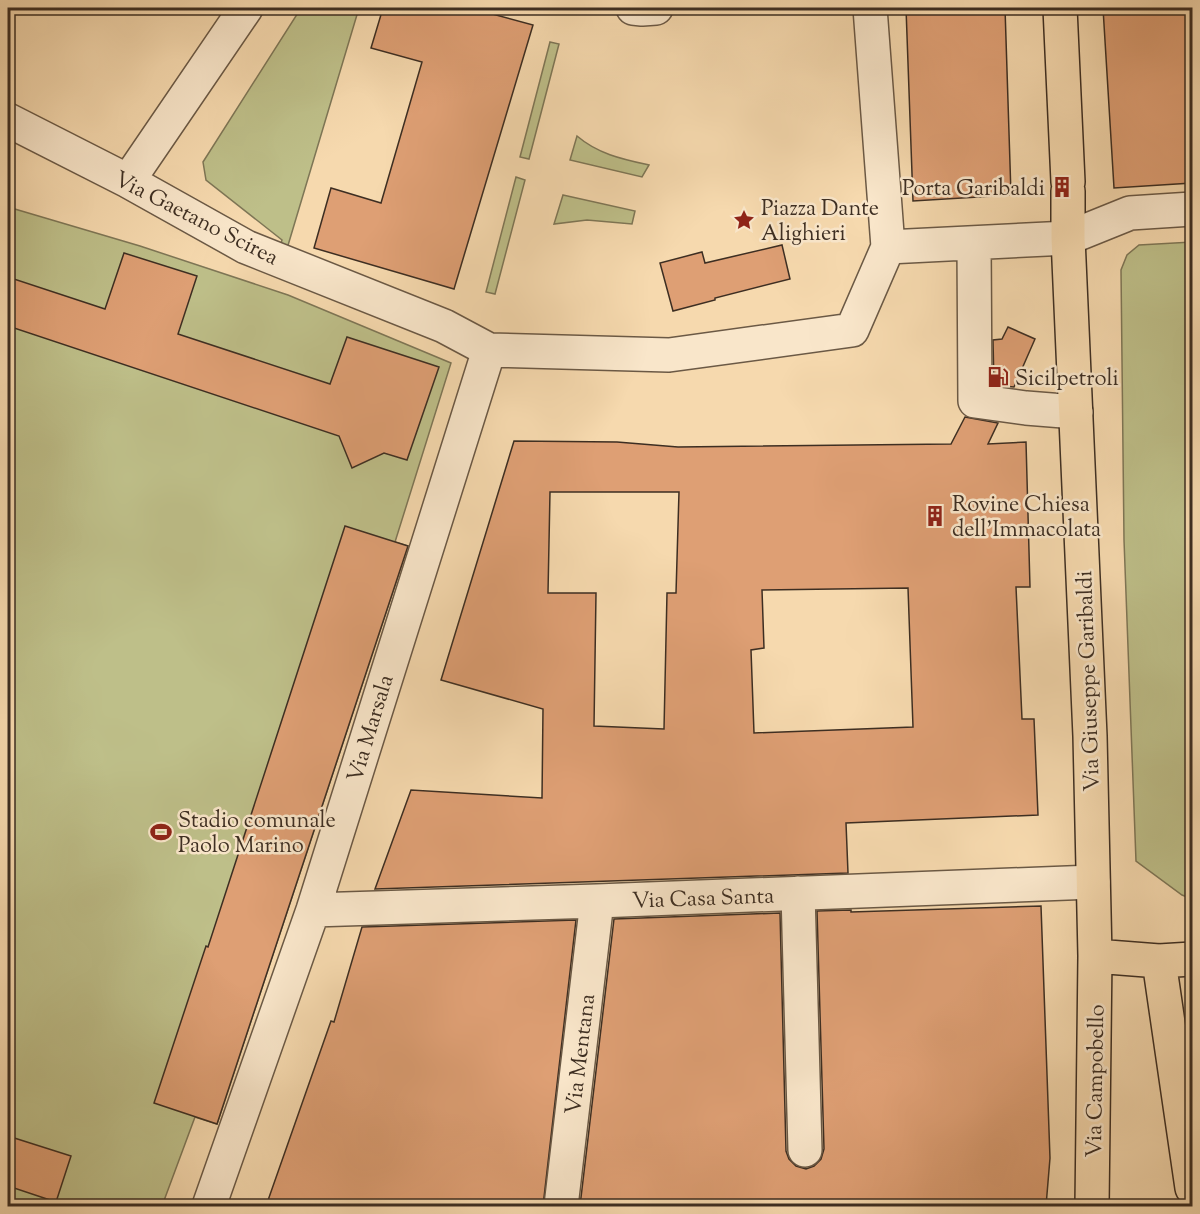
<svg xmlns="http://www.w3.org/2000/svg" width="1200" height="1214" viewBox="0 0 1200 1214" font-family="'Sorts Mill Goudy',serif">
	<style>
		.green { fill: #bebf89; stroke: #7e7656; stroke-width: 1.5 }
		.building { fill: #de9f74; stroke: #3d2e22; stroke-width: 1.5; fill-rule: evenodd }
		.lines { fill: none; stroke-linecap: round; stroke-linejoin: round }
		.minor-casing { stroke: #6b5945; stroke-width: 36 }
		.major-casing { stroke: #3d2e22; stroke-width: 36 }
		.minor { stroke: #f9e6ca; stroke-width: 33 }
		.major { stroke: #f6d9ae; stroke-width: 33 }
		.labels { text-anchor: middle; stroke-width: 5; stroke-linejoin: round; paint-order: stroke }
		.poi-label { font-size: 22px; fill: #3d2e22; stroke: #f9e6ca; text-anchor: start }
		.street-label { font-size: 22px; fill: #3d2e22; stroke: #f9e6ca }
	</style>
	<rect width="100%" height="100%" fill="#f6d9ae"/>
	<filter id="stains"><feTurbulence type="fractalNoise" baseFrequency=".00333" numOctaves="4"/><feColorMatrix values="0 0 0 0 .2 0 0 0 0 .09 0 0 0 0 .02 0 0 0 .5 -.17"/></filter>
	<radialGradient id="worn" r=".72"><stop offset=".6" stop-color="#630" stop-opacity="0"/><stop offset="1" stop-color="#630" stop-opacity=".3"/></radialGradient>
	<path class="green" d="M301,8H359L286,252L279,250L282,240L206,180L203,162Z
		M550,42L559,44L529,159L520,157Z
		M577,136C598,154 622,159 649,165L642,177L570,160Z
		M516,177L525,180L495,294L486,292Z
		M563,195L635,211L632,224L587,220L554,224Z
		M8,207L140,246L288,295L451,363L395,542L408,546L217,1124L195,1117L162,1206H8Z
		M1192,242V899L1182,895L1136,861L1124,540L1121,270L1127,255L1139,245Z"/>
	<path class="building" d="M383,8H470L533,25L454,289L314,248L331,188L381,203L422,62L371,48Z
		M906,8H1005L1011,195L913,201Z
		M1103,8H1192V183L1114,188Z
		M782,245L790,279L715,298V300L673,311L660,263L702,252L705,263Z
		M124,253L197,276L178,334L330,384L347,337L439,367L407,460L384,453L352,468L339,436L8,326V277L105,309Z
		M1008,327L1035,339L1014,387L994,385L993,340L1002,339Z
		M965,417L998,423L988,444L1026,442L1030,587H1016L1022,719H1034L1038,815L846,823L848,873L375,889L411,790L542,798L543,709L441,680L514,441L617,442L678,447L951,444ZM550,492H679L676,593H667L664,729L594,726L596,593H548ZM908,588L913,727L754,733L751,650L764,648L762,590Z
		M345,526L408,546L217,1124L154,1103L206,946L208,947Z
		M1041,906L1050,1158L1046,1206H580L614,919L780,913L786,1151L789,1159L796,1166L806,1169L814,1166L821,1159L824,1149L817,911L851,910V912Z
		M576,920L543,1206H266L331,1021L334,1022L362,927Z
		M8,1136L71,1156L56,1202L8,1186Z"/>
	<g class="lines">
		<defs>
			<path id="minor" d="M633,8L642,9L656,8
				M870,8L888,247
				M8,120L128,181L246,247L444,326L489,350L669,355L852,330L888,247L1068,238L1130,213L1192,209
				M128,181L246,8
				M974,243L975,401L1026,408L1076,412
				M798,893L805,1150
				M313,910L597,901L1093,882
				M209,1206L313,910L489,350
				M561,1206L597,901"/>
			<path id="major" d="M1060,8L1068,182
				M1068,191V238L1090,736L1095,956L1092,1206
				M1095,956L1159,961L1192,959
				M1159,961L1192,1188"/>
		</defs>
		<use href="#minor" class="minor-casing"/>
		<use href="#major" class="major-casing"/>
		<use href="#minor" class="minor"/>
		<use href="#major" class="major"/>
	</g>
	<defs>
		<symbol id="building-bare" viewBox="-9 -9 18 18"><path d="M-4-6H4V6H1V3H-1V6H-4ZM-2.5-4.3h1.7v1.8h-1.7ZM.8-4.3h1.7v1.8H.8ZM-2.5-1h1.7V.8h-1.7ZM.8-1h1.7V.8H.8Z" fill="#8f2418" stroke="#f9e6ca" stroke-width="2.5" paint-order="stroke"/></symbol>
		<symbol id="sight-bare" viewBox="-9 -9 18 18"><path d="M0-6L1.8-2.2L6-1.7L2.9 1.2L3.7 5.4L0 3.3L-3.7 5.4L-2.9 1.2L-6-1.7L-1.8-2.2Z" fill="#8f2418" stroke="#f9e6ca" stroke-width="2.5" paint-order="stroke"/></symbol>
		<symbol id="fuel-bare" viewBox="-9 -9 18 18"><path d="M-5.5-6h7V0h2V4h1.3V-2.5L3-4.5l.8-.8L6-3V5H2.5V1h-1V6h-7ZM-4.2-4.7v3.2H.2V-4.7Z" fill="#8f2418" stroke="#f9e6ca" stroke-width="2.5" paint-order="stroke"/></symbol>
		<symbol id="stadium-bare" viewBox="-9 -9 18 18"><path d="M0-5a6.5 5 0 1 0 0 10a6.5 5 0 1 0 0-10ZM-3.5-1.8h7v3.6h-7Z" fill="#8f2418" stroke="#f9e6ca" stroke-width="2.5" paint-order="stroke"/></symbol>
	</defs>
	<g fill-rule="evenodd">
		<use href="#building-bare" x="1047" y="172" width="30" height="30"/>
		<use href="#sight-bare" x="729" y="205" width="30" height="30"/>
		<use href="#fuel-bare" x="983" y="362" width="30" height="30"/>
		<use href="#building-bare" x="920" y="501" width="30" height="30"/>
		<use href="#stadium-bare" x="146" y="817" width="30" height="30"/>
	</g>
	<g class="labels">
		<g class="poi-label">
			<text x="1045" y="195" text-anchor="end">Porta Garibaldi</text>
			<text x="761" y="215">Piazza Dante<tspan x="761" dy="25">Alighieri</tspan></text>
			<text x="1015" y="385">Sicilpetroli</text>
			<text x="952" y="511">Rovine Chiesa<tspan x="952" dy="25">dell'Immacolata</tspan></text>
			<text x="178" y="827">Stadio comunale<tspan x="178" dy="25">Paolo Marino</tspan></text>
		</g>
		<g class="street-label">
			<text transform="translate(197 217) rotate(27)" y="8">Via Gaetano Scirea</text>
			<text transform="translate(1087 681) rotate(-92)" y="8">Via Giuseppe Garibaldi</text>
			<text transform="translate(369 728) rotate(-73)" y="8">Via Marsala</text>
			<text transform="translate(703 897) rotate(-2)" y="8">Via Casa Santa</text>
			<text transform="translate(579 1054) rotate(-83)" y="8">Via Mentana</text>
			<text transform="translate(1094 1081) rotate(-89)" y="8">Via Campobello</text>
		</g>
	</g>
	<rect width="1200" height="1214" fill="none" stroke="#f6d9ae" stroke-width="30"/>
	<rect x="9" y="9" width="1182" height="1196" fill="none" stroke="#3d2e22" stroke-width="3"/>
	<rect x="15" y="15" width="1170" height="1184" fill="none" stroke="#3d2e22" stroke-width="1.5"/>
	<rect width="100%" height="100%" filter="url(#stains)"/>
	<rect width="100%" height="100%" fill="url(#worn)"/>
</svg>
